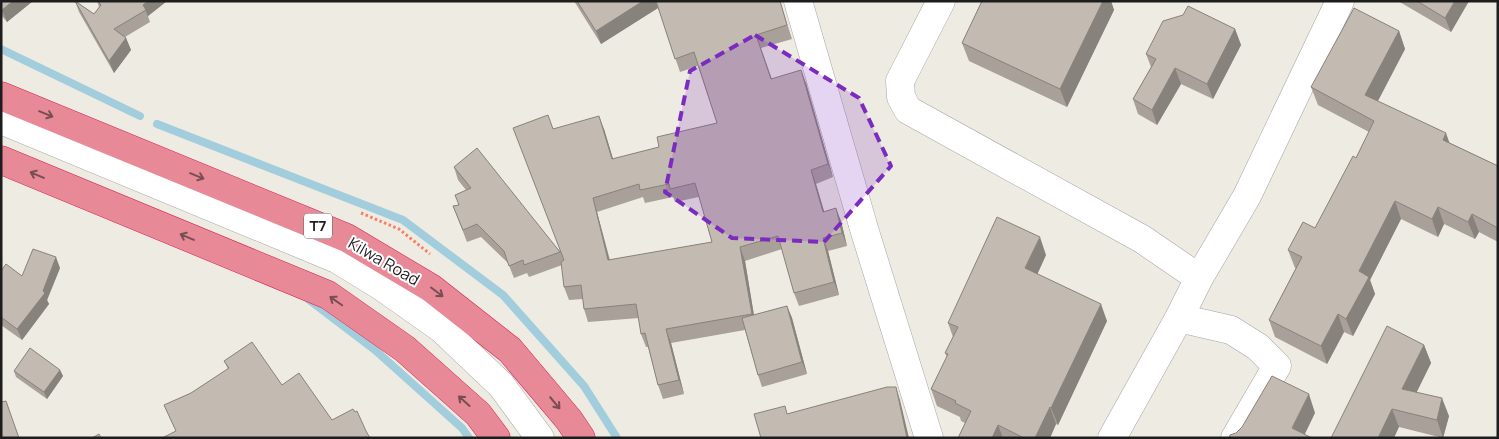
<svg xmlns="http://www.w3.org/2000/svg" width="1499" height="439" viewBox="0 0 1499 439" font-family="Manrope,sans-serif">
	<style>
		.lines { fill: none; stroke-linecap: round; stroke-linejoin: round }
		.stream { stroke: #a2cddc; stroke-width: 8 }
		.minor-casing { stroke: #a4a4a4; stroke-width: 29 }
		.highway-casing { stroke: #d92359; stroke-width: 29 }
		.path { stroke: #fa7d67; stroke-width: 3; stroke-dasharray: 2.5 2.5; stroke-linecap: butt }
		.minor { stroke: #fff; stroke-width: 28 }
		.highway { stroke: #e78996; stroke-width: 28 }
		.wall { fill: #a8a099; fill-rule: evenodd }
		.shaded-wall { fill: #88827d }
		.building { fill: #c3bab2; stroke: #88827d; fill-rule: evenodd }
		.oneway { stroke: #784e53 }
		.marked { fill: #7b2cbf; fill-opacity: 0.2; stroke: #7b2cbf; stroke-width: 4; stroke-dasharray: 10 6; stroke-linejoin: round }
		.labels { text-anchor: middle; stroke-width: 4; stroke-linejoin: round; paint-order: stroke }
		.shield { fill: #fff; stroke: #616161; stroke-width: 1 }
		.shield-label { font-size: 15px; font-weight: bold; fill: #1d1d1d }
		.street-label { font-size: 16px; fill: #1d1d1d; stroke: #fff }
	</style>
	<rect width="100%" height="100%" fill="#eeebe2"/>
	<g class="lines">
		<path class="stream" d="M1,49L140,116
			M157,124L403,220L503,295L584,386L617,438
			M308,299L375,350L462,428L469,438"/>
		<defs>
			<path id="minor" d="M798,1L865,232L929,438
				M941,1L900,81L901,97L908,110L1142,239L1199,278
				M1,120L337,259L381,286L442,329L501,385L540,438
				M1179,318L1231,330L1258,347L1277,366L1235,438
				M1112,438L1179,318L1199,278L1247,196L1340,1"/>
			<path id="highway" d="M1,96L347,238L431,288L510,350L569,420L581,438
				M1,160L328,295L405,349L478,414L496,438"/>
		</defs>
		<use href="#minor" class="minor-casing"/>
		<use href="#highway" class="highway-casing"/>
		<path class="path" d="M361,213L399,229L430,254"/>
		<use href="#minor" class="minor"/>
		<use href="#highway" class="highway"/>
	</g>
	<path class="wall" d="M1,1H33L7,22L1,15Z
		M75,1L94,14L99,7L97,1H167L148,16L150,22L125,37L126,38L131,50L114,73L79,12Z
		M574,1H780L792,39L761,48L772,79L806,83L833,177L816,184L824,211L841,221L847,246L828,251L839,295L799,306L794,293L782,249L745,261L754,315L787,306L792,318L807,374L762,387L758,375L745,330L671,343L684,394L663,399L658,385L648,347H646L641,334L639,318L588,322L584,309L583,299L569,300L564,287L562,265L529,277L527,273L514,278L508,263L481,237L467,242L453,206L458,205L466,190L458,180L454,167L560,251L553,129H604L613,159L659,147L717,123L698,66L680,72L658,8L601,44ZM643,197L645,203L673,197L675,202L699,197L712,242L610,260L597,212Z
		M982,1H1111L1114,10L1067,107L969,61L962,43Z
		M1398,1H1469L1451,32Z
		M1235,29L1241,45L1213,99L1181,84L1157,125L1138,114L1133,99L1151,67L1146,54Z
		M1399,31L1405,49L1378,101L1450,143L1498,166V242L1479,232L1475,239L1444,224L1438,237L1401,219L1370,280L1375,294L1353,336L1344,332L1327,364L1275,337L1269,320L1296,268H1295L1288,250L1315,228L1356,158L1369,132L1318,105L1311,87Z
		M1046,255L1037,274L1107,321L1058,425L1056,424L1050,438H958L965,423L961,421L960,417L937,406L931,389L947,357L945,353L953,337L948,323Z
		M60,268L47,300L49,304L22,340L1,325V271L22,276Z
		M1424,345L1431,363L1416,392L1449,416L1443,438L1399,427L1331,438Z
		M224,361L282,385L332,420L366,431H176L164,405L191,393L228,369Z
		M60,370L63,376L47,399L16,377L14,371Z"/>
	<path class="shaded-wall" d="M13,1H33L7,22L2,10Z
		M148,1H167L148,16L143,5Z
		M643,1H656L658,8L601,44L596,31Z
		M1103,1H1111L1114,10L1067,107L1060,89Z
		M1455,1H1469L1451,32L1445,18Z
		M1235,29L1241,45L1213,99L1207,84Z
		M1399,31L1405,49L1372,112L1365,95Z
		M126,38L131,50L114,73L109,61Z
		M1175,68L1181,84L1157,125L1152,110Z
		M801,70L806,83L833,177L828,164Z
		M599,116L604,129L617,172L612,159Z
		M1446,133L1452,150L1443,140Z
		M811,170L816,184L828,225L823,212Z
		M593,198L597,212L613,274L608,260Z
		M1395,201L1401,219L1370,280L1375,294L1353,336L1346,319L1359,271Z
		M1438,207L1444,224L1438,237L1432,219Z
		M836,208L841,221L847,246L842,233Z
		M1472,214L1479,232L1475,239L1468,222Z
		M1040,237L1046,255L1032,286L1025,268Z
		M823,238L828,251L839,295L834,282Z
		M740,247L745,261L756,328L752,314Z
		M56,257L60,268L47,300L49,304L22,340L17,329L43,291Z
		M1101,304L1107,321L1058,425L1051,408Z
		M787,306L792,318L807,374L802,362Z
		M1338,314L1344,332L1327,364L1321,346Z
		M666,329L671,343L684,394L679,380Z
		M1424,345L1431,363L1409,408L1402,389Z
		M60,370L63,376L47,399L44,392Z
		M896,387L900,400L909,438H907Z
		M1309,394L1315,413L1303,438L1292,428Z
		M1442,398L1449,416L1443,438L1437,420Z
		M1050,407L1056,424L1050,438H1035Z
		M1392,409L1399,427L1394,438H1378Z
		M998,425L1003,438H992Z"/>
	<path class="building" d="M1,1H13L2,10L1,8Z
		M75,1L94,14L101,5L98,1H148L143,5L146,10L114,29L126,38L109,61Z
		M577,1H643L596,31Z
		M656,1H780L787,25L756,35L771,79L801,70L828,164L811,170L823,212L836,208L842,233L823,238L834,282L794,293L778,236L740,247L752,314L666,329L679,380L658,385L645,333L641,334L636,304L584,309L581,285L564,287L561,262L564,260L513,128L548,115L553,129L599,116L612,159L659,147L657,137L717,123L694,52L675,59ZM695,183L712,242L608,260L593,198L639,184L640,190L669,184L670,189Z
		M982,1H1103L1060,89L962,43Z
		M1417,1H1455L1445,18Z
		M1188,6L1235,29L1207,84L1175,68L1152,110L1133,99L1156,59L1146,54L1163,21L1183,15Z
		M1354,8L1399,31L1365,95L1446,133L1443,140L1498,166V228L1472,214L1468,222L1438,207L1432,219L1395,201L1359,271L1369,277L1346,319L1338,314L1321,346L1269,320L1302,257L1288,250L1303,222L1315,228L1353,156L1356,158L1374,121L1311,87Z
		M477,148L560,252L524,265L523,260L509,266L504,251L477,224L463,230L453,206L459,205L455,195L471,188L454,167Z
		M997,217L1040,237L1025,268L1101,304L1051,408L1050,407L1035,438H1024L998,425L992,438H958L971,411L955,403L956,401L931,389L948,354L945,353L958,327L948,323Z
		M33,249L56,257L43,291L45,293L17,329L1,317V271L6,264L22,276Z
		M787,306L802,362L758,375L742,318Z
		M1387,326L1424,345L1402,389L1442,398L1437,420L1392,409L1378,438H1331Z
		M252,342L282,385L299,373L332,420L353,409L355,412L357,411L366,431L370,438H162L176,431L164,405L191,393L229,368L224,361Z
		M30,348L60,370L44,392L14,371Z
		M1272,376L1309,394L1292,428L1312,438H1229L1230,435L1236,433L1242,427Z
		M887,387H896L907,438H761L754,414L785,406L787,414Z
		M6,401L19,438H1V402Z
		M99,434L101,438H92Z"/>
	<defs><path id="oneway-shaft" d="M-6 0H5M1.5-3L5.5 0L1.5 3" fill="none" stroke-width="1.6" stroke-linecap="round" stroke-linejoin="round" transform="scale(1.25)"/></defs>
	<g class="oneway">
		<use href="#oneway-shaft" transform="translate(46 114) rotate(22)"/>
		<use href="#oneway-shaft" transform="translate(37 175) rotate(-157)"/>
		<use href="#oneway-shaft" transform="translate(197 176) rotate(22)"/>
		<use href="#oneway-shaft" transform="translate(187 237) rotate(-157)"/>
		<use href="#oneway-shaft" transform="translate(437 292) rotate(37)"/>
		<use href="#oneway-shaft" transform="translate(336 301) rotate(-145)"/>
		<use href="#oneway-shaft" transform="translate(464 401) rotate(-138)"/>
		<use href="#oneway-shaft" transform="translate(555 403) rotate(50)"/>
	</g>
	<path class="marked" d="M755,35L859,98L891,166L824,242L732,238L665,192L690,71Z"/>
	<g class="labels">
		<rect class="shield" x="304" y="213.5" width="28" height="25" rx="4"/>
		<g class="shield-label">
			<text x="318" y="231">T7</text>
		</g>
		<g class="street-label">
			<text transform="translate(384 261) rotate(30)" y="6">Kilwa Road</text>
		</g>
	</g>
	<rect width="1499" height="439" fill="none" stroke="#1d1d1d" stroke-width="5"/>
</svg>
